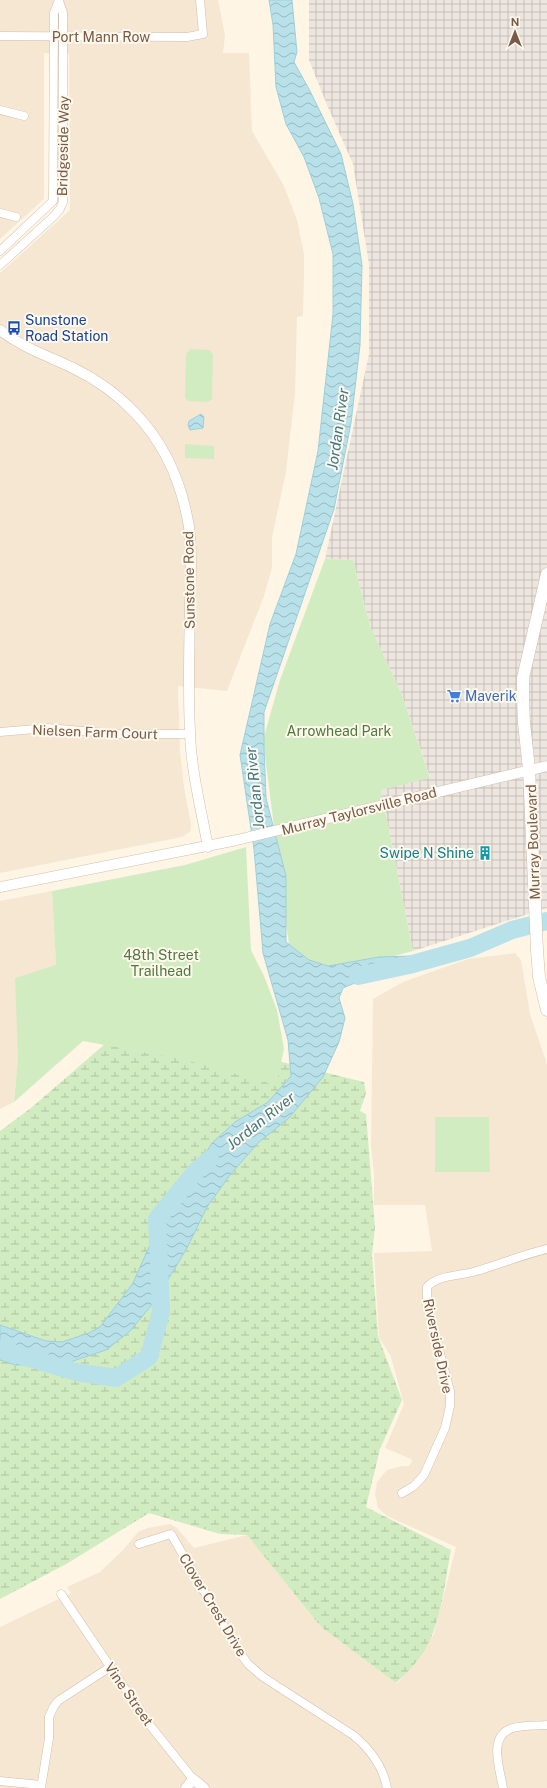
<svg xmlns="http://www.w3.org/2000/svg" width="547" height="1788" viewBox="0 0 547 1788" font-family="'Public Sans',sans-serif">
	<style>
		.residential { fill: #f6e7d3 }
		.industrial { fill: url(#industrial-grid) }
		.wetland { fill: url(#wetland-marsh) }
		.green { fill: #d2ecc2 }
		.water { fill: url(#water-waves); stroke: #9dd0db }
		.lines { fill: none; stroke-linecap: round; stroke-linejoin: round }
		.river { stroke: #b8e1e9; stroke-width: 18 }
		.minor-casing { stroke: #d2bead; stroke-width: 9 }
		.tertiary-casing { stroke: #d2bead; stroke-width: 11 }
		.secondary-casing { stroke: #d5beaa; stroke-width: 13 }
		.minor { stroke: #fff; stroke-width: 8 }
		.tertiary { stroke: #fff; stroke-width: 10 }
		.secondary { stroke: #fff; stroke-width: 12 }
		.labels { text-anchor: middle; stroke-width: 4; stroke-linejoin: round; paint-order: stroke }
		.street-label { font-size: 14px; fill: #785a48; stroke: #fff8ed }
		.transit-label { font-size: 14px; fill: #164399; stroke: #fff8ed; text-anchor: start }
		.shop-label { font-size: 14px; fill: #366cbe; stroke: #fff8ed; text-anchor: start }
		.park-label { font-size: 14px; fill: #4d793c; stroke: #fff8ed }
		.culture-label { font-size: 14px; fill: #0d838f; stroke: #fff8ed; text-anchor: end }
		.water-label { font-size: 15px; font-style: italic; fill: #3e7886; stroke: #fff8ed }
	</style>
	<defs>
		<pattern id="industrial-grid" width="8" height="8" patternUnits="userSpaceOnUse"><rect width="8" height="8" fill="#ede6df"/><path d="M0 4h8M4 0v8" fill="none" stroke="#c5bdb7"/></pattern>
		<pattern id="wetland-marsh" width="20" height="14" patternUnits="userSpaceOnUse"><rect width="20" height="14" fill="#d2ecc2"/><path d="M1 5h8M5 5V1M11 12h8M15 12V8" fill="none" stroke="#afc2a0"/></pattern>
		<pattern id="water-waves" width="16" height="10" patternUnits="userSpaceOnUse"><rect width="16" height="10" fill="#b8e1e9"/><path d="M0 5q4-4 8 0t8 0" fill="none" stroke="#9ab9bf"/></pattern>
	</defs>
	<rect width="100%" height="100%" fill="#fef5e5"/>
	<path class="residential" d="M0,0H218L225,35L223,53H249L252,131L284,186L297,220L304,254V275L303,316L297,317L295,392L286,472L272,537V568L264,596L227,691L178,686L180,753L184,787L191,825L190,832L182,837L0,873V273L70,210L69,54L44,53V199L0,239Z
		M52,891L56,965L18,1057L14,1102L0,1109V901Z
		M515,953L521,960L530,1014L547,1064V1788H0V1627L71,1593L67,1587L100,1572L123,1550L138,1532L148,1528L170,1524L176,1527L194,1548L247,1535L321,1627L396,1683H398L434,1634L456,1547L387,1516L378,1508L375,1494L377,1482L387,1470L402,1466H409L412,1461L411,1459L385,1448L404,1404L391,1357L379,1337L374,1253L432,1251L425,1205H374V1174L371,1146L373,999L403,982L468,959Z"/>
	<path class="industrial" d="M309,0H547V908L413,951L381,790L430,777L402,695L370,626L353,560L325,559L369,354V264L353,164L327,105L309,60Z"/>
	<path class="wetland" d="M121,1030L270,1059L364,1082L366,1093L360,1111L366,1114L375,1227L372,1255L378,1336L402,1400L380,1449L366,1507L451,1550C444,1585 441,1633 417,1661C411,1669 403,1676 396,1683L321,1627L247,1535L220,1534L149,1513L68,1563L0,1599V1131L31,1108Z"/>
	<path class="green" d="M190,349L209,350L213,354L212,399L208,402L188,401L185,398L186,354Z
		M185,444L214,446V459L185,458Z
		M325,559L353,560L370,626L402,695L430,778L381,790L413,951L344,969L315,965L289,945L263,740L280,680Z
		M246,847L251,950L264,976L277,1010L284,1049L276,1085L186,1060L83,1041L14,1102L18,1057L15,978L56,965L52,891L185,865Z
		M435,1117H489L490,1172H435Z"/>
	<path class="water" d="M269,0H292L297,52L294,62L310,91L341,154L353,204L362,265L360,345L351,423L334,509L264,712V747L266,798L286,876V942L309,960L328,966L379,957L411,956L390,968L343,988L339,998L345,1018L339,1042L323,1077L289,1118L258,1143L230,1175L207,1207L187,1248L155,1301L130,1331L106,1350L64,1364L15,1365L0,1360V1325L46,1341L62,1342L89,1333L100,1327L133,1283L152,1240L212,1143L235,1122L268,1102L291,1076L288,1040L263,953L254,849L240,755L270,624L296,554L318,451L333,314V254L319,198L304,157L286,124L276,87L273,25Z
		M201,414L204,417L203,428L190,430L188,425L189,421Z"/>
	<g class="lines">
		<path class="river" d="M358,976L409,965L470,948L512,930L547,921
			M0,1349L76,1372L116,1378L149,1357L161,1312L157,1219L196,1171L210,1159"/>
		<defs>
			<path id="minor" d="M0,36L187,37L203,34L200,0
				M0,110L24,116
				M0,213L16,217
				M0,251L53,201L54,13L59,0
				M0,265L53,217L60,209L63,202V13L59,1
				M0,732L47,728L118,734H190
				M402,1493L414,1486L424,1475L445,1428L450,1406V1391L427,1305V1287C438,1275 458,1276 473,1272C498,1265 522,1255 547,1249
				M139,1544L171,1534L236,1647L248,1664L263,1677L353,1735C370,1749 383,1766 387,1788
				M61,1594L149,1724L193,1779
				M0,1781L41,1785
				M41,1788L49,1738V1717L54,1706L58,1701L110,1667
				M503,1788C500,1769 487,1735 513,1728C524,1725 536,1726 547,1725"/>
			<path id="tertiary" d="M0,330C23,348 48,356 73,368C96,379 117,394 135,413C165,444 182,484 189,527C193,554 190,582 190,609C189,650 188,691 190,732C191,770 201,809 208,847
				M0,887L237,840L547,766
				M186,1788L193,1779L204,1788"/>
			<path id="secondary" d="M547,574L523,678V699L524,723L529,769L537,950L539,977L547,1010"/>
		</defs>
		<use href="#minor" class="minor-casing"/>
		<use href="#tertiary" class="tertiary-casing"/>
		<use href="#secondary" class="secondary-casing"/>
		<use href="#minor" class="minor"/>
		<use href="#tertiary" class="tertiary"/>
		<use href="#secondary" class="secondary"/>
	</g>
	<defs>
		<symbol id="bus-bare" viewBox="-9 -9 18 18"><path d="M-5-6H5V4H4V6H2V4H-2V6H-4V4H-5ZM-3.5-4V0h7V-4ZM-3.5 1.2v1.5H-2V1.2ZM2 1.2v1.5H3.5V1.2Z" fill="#1a4fb4" stroke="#fff8ed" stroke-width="2.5" paint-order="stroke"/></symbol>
		<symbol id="supermarket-bare" viewBox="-9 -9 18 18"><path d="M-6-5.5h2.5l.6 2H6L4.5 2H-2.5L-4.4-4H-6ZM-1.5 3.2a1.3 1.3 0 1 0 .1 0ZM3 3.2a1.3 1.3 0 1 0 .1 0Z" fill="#3f7fe0" stroke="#fff8ed" stroke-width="2.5" paint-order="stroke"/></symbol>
		<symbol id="building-bare" viewBox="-9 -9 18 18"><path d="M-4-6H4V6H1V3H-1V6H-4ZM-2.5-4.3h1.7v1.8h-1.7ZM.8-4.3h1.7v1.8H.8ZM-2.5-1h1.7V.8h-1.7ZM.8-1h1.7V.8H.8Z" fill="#0f9aa8" stroke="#fff8ed" stroke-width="2.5" paint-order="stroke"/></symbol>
	</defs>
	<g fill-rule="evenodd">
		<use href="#bus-bare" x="4" y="318" width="20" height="20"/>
		<use href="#supermarket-bare" x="444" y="686" width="20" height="20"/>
		<use href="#building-bare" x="475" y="843" width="20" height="20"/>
	</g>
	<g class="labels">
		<g class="street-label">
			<text x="101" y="42">Port Mann Row</text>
			<text transform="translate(63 146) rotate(-89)" y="5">Bridgeside Way</text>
			<text transform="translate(189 580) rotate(-91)" y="5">Sunstone Road</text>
			<text transform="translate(95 732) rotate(2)" y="5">Nielsen Farm Court</text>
			<text transform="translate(359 811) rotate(-14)" y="5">Murray Taylorsville Road</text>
			<text transform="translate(533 842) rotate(-92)" y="5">Murray Boulevard</text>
			<text transform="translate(438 1346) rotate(78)" y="5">Riverside Drive</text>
			<text transform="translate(213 1605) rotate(59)" y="5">Clover Crest Drive</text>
			<text transform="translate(129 1694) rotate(55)" y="5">Vine Street</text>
		</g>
		<g class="transit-label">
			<text x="25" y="325">Sunstone<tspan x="25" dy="16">Road Station</tspan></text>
		</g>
		<g class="shop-label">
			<text x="465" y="701">Maverik</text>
		</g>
		<g class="park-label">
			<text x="339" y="736">Arrowhead Park</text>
			<text x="161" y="960">48th Street<tspan x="161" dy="16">Trailhead</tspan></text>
		</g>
		<g class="culture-label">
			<text x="474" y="858">Swipe N Shine</text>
		</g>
		<g class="water-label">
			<text transform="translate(338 429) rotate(-82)" y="5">Jordan River</text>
			<text transform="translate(255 788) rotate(-96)" y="5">Jordan River</text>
			<text transform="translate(261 1121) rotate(-38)" y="5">Jordan River</text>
		</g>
	</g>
	<g transform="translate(515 32)" stroke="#fff8ed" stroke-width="3" paint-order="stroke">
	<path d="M0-3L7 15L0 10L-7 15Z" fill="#785a48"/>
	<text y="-6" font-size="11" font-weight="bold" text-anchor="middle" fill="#785a48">N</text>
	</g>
</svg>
